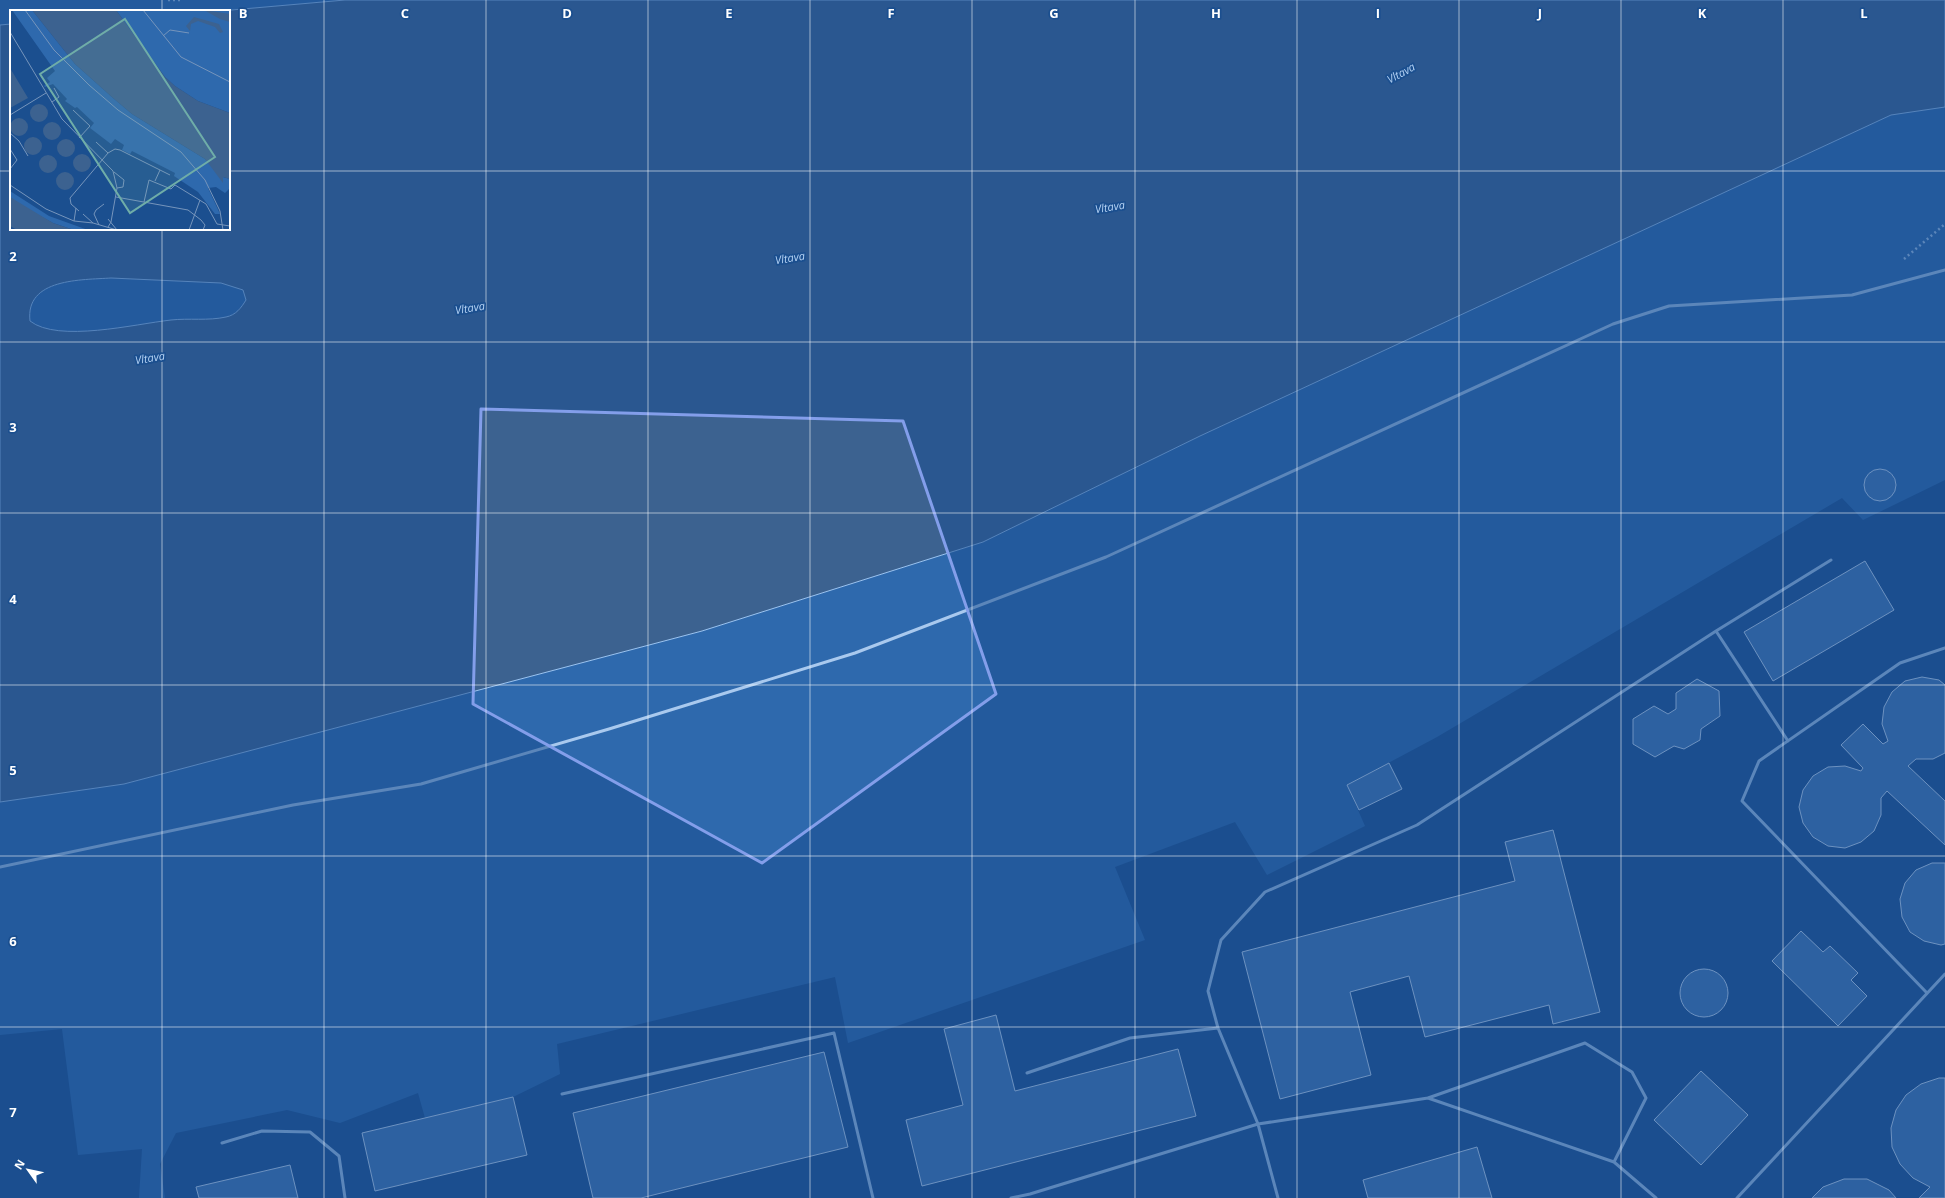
<svg xmlns="http://www.w3.org/2000/svg" width="1945" height="1198" viewBox="0 0 1945 1198" font-family="'Open Sans',sans-serif">
	<style>
		.green { fill: #2e69ad }
		.water { fill: #3c6290; stroke: #9cc4f0; fill-rule: evenodd }
		.building { fill: #4478b7; stroke: #cfe3fa }
		.lines { fill: none; stroke-linecap: round; stroke-linejoin: round }
		.path { stroke: #a9c9ee; stroke-width: 2.5; stroke-dasharray: 2 3; stroke-linecap: butt }
		.lane { stroke: #a9c9ee; stroke-width: 3 }
		.marked { fill: none; stroke: #839eea; stroke-width: 3; stroke-linejoin: round }
		.grid { fill: none; stroke: #fff; stroke-width: 1; stroke-opacity: 0.55 }
		.labels { text-anchor: middle; stroke-width: 3.5; stroke-linejoin: round; paint-order: stroke }
		.water-label { font-size: 11px; font-style: italic; fill: #b5d3f5; stroke: #1b4f8f }
		.inset-road { fill: none; stroke: #7695bc; stroke-width: 1 }
		.view { fill: #6fada8; fill-opacity: 0.15; stroke: #6fada8; stroke-width: 2 }
		.inset-edge { fill: none; stroke: #fff; stroke-width: 2 }
		.grid-label { font-size: 13px; text-anchor: middle; font-weight: bold; fill: #fff; stroke: #1b4f8f; stroke-width: 3.5; stroke-linejoin: round; paint-order: stroke }
	</style>
	<rect width="100%" height="100%" fill="#1b4f8f"/>
	<path class="green" d="M0,0H345L220,11H11V24L0,25Z
		M1945,107V480L1863,520L1842,498L1437,737L1347,785L1365,826L1267,875L1235,822L1115,867L1145,940L848,1043L835,977L557,1044L560,1074L513,1097L425,1118L418,1093L340,1123L287,1110L176,1133L160,1164L165,1198H139L142,1149L78,1155L62,1029L0,1035V802L124,784L702,631L983,542L1200,436L1891,115Z
		M111,278L221,283L243,290L246,300C241,308 236,315 226,317C208,321 189,318 171,320C135,324 59,343 30,321C25,278 82,280 111,278Z"/>
	<path class="water" d="M345,0H1945V107L1891,115L1200,436L983,542L702,631L124,784L0,802V25L11,24V229H229V11H220ZM111,278L221,283L243,290L246,300C241,308 236,315 226,317C208,321 189,318 171,320C135,324 58,343 30,321C25,278 82,280 111,278Z"/>
	<path class="building" d="M1864 485a16 16 0 1 1 32 0a16 16 0 1 1-32 0Z
		M1865,561L1894,610L1773,681L1744,632Z
		M1922,677L1939,680L1945,685V753L1933,759H1916L1908,766L1945,801V845L1887,791L1881,798V815L1874,831L1861,842L1845,848L1828,846L1813,837L1803,823L1799,807L1803,790L1813,776L1828,767L1845,766L1861,771L1863,768L1841,745L1863,724L1883,744L1888,741L1882,724L1884,707L1892,692L1905,681Z
		M1697,679L1719,691L1720,716L1701,729L1700,740L1684,749L1674,746L1655,757L1633,744V719L1654,706L1668,714L1676,709V693Z
		M1389,763L1402,789L1359,810L1347,785Z
		M1553,830L1600,1012L1553,1024L1549,1005L1425,1037L1409,976L1350,992L1371,1075L1280,1099L1242,952L1515,881L1505,842Z
		M1932,863H1945V944L1941,945L1924,941L1910,932L1902,917L1900,899L1905,883L1916,870Z
		M1801,931L1823,952L1830,946L1858,973L1851,980L1867,996L1838,1026L1772,961Z
		M1680 993a24 24 0 1 1 48 0a24 24 0 1 1-48 0Z
		M996,1015L1015,1091L1178,1049L1196,1116L922,1186L906,1120L963,1105L944,1029Z
		M824,1052L848,1147L641,1198H593L573,1113Z
		M1701,1071L1748,1115L1701,1165L1654,1120Z
		M1939,1078H1945V1198H1919L1930,1187L1913,1178L1900,1164L1892,1147L1891,1128L1896,1110L1906,1095L1921,1084Z
		M513,1097L527,1155L375,1191L362,1133Z
		M1477,1147L1492,1198H1368L1363,1180Z
		M290,1165L298,1198H199L196,1187Z
		M1844,1179H1867L1889,1190L1896,1198H1812L1823,1187Z"/>
	<g class="lines">
		<path class="path" d="M168,0H183
			M1904,259L1945,224"/>
		<path class="lane" d="M1716,631L1788,741
			M0,867L293,805L421,784L609,729L855,653L1106,557L1613,324L1669,306L1852,295L1945,270
			M1927,993L1742,801L1759,761L1900,663L1945,648
			M1218,1028L1208,991L1221,940L1265,892L1417,825L1716,631L1831,560
			M1027,1073L1130,1038L1218,1028L1258,1124L1278,1198
			M562,1094L834,1033L873,1198
			M1428,1098L1585,1043L1632,1072L1646,1098L1614,1162
			M222,1143L262,1131L310,1132L339,1156L345,1198
			M1011,1198L1030,1194L1258,1124L1428,1098L1614,1162L1656,1198
			M1737,1198L1945,974"/>
	</g>
	<path d="M0 0H1945V1198H0ZM481,409L903,421L996,694L762,863L473,704Z" fill="#1b4f8f" fill-opacity=".55" fill-rule="evenodd"/>
	<path class="marked" d="M481,409L903,421L996,694L762,863L473,704Z"/>
	<path class="grid" d="M162,0V11M324,0V1198M486,0V1198M648,0V1198M810,0V1198M972,0V1198M1135,0V1198M1297,0V1198M1459,0V1198M1621,0V1198M1783,0V1198M0,171H11M229,171H1945M162,229V1198M0,342H1945M0,513H1945M0,685H1945M0,856H1945M0,1027H1945"/>
	<g class="labels">
		<g class="water-label">
			<text transform="translate(1401 73) rotate(-29)" y="4">Vltava</text>
			<text transform="translate(1110 207) rotate(-9)" y="4">Vltava</text>
			<text transform="translate(790 258) rotate(-9)" y="4">Vltava</text>
			<text transform="translate(470 308) rotate(-9)" y="4">Vltava</text>
			<text transform="translate(150 358) rotate(-9)" y="4">Vltava</text>
		</g>
	</g>
	<g transform="translate(10 10)">
		<rect width="220" height="220" fill="#1b4f8f"/>
		<path d="M2,0H22L65,54L103,88L122,104L195,149L213,167L220,169V178L215,183L206,177L198,178L210,204H205L188,182L164,166L165,163L122,141L120,144L112,140L114,135L105,129L101,134L80,118L84,113L67,97L65,98L55,91L57,89L43,74L35,77L34,76L40,72L37,68L45,61ZM106,0H220V103L188,91L165,76L155,67ZM0,181L39,206L78,220H64L43,213L12,196L0,187Z" fill="#2e69ad"/>
		<path d="M22,0H106L155,67L165,76L188,91L220,103V169L213,167V173L195,149L122,104L103,88L65,54ZM194,0L220,4V12L210,9ZM184,7L209,14L213,22L210,23L205,17L188,11L181,14L180,21L176,16ZM0,58L18,88L0,98ZM20 103a9 9 0 1 1 18 0a9 9 0 1 1-18 0ZM0 117a9 9 0 1 1 18 0a9 9 0 1 1-18 0ZM33 121a9 9 0 1 1 18 0a9 9 0 1 1-18 0ZM14 136a9 9 0 1 1 18 0a9 9 0 1 1-18 0ZM47 138a9 9 0 1 1 18 0a9 9 0 1 1-18 0ZM63 153a9 9 0 1 1 18 0a9 9 0 1 1-18 0ZM29 154a9 9 0 1 1 18 0a9 9 0 1 1-18 0ZM46 171a9 9 0 1 1 18 0a9 9 0 1 1-18 0ZM0,187L43,213L64,220H7L0,216Z" fill="#3c6290"/>
		<path class="inset-road" d="M15,0L44,40L79,75L108,100L171,142L195,170L210,201L213,220M133,0L171,47L220,72M0,22L52,109L103,161L107,178L101,212L98,217M153,26L160,20L179,23M42,92L49,87L44,78M63,100L80,116L69,128M0,105L36,83M0,123L9,131L18,146M0,139L7,150L0,159M98,143L105,139L110,140L160,165M104,162L114,170L113,177L107,178M145,171L150,160M0,175L36,199L64,211L83,213M106,187L178,200L191,210L195,215L193,220M134,192L139,170L161,179L165,175L196,194L207,214L220,216M69,201L61,194L60,188L98,143L86,132M73,204L83,213L107,220M98,209L107,220M64,211L66,198M89,215L84,204L86,200L94,194M179,220L190,190"/>
		<path class="view" d="M115,9L205,147L120,203L30,64Z"/>
		<rect width="220" height="220" class="inset-edge"/>
	</g>
	<g class="grid-label">
		<text x="243" y="18">B</text>
		<text x="405" y="18">C</text>
		<text x="567" y="18">D</text>
		<text x="729" y="18">E</text>
		<text x="891" y="18">F</text>
		<text x="1054" y="18">G</text>
		<text x="1216" y="18">H</text>
		<text x="1378" y="18">I</text>
		<text x="1540" y="18">J</text>
		<text x="1702" y="18">K</text>
		<text x="1864" y="18">L</text>
		<text x="13" y="261">2</text>
		<text x="13" y="432">3</text>
		<text x="13" y="604">4</text>
		<text x="13" y="775">5</text>
		<text x="13" y="946">6</text>
		<text x="13" y="1117">7</text>
	</g>
	<g transform="translate(28 1170) rotate(303)" stroke="#1b4f8f" stroke-width="3" paint-order="stroke">
	<path d="M0-3L7 15L0 10L-7 15Z" fill="#ffffff"/>
	<text y="-6" font-size="11" font-weight="bold" text-anchor="middle" fill="#ffffff">N</text>
	</g>
</svg>
